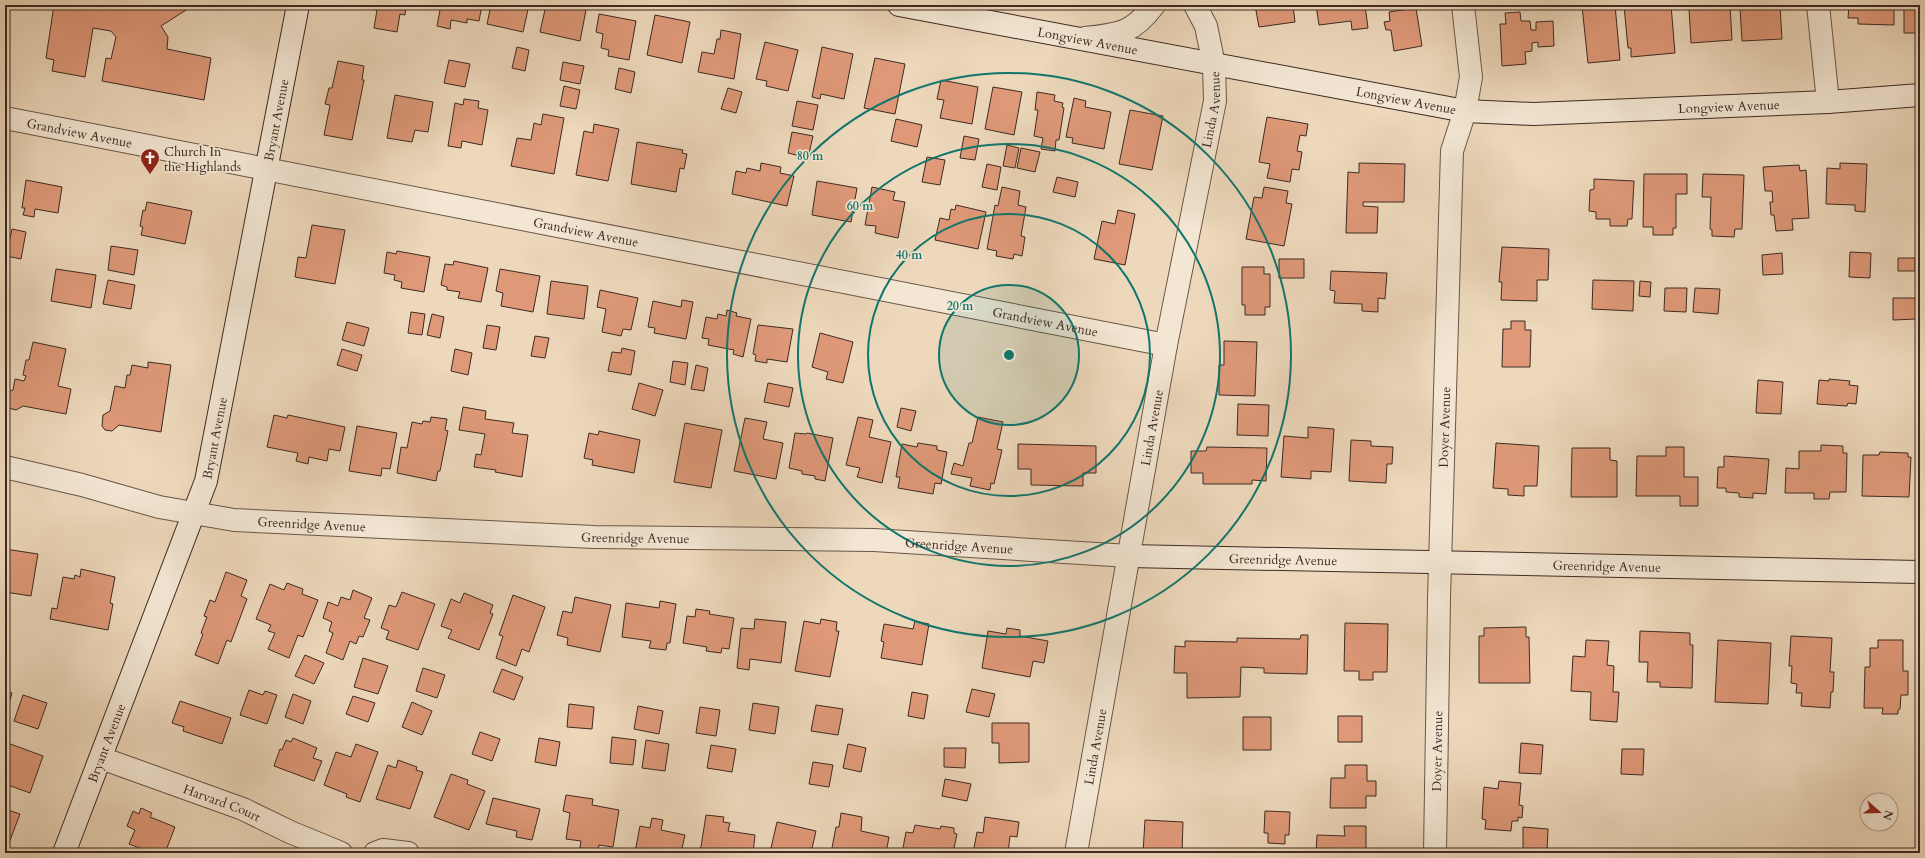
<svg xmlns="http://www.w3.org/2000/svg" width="1925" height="858" viewBox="0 0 1925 858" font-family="Cardo,serif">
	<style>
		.building { fill: #df9979; stroke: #3d2a22 }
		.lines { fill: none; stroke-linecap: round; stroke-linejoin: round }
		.street-casing { stroke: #695648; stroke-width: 24 }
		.secondary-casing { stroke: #3d2a22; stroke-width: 24 }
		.street { stroke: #f3e6d3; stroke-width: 22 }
		.secondary { stroke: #f3e6d3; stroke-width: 22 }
		.ring { fill: none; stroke: #0f766e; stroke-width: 2 }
		.labels { text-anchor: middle; stroke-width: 3.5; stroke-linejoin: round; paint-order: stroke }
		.street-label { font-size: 13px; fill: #3d2a22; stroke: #f3e6d3 }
		.poi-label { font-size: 13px; fill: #3d2a22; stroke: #f3e6d3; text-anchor: start }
		.centre { fill: #0f766e; stroke: #f3e6d3; stroke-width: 2 }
		.ring-label { font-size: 12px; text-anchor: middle; font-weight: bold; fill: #0f766e; stroke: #f3e6d3; stroke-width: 3.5; stroke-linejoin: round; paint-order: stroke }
	</style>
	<rect width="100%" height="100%" fill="#edd8bb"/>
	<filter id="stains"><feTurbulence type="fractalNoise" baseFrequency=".005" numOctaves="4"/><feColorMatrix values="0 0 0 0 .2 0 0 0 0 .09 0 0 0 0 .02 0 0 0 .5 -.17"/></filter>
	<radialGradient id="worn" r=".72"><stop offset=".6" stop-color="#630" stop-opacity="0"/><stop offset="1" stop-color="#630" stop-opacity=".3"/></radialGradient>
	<path class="building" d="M54,5L77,6V5H194L161,26L168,37L167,49L211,58L204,100L102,81L106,58L111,59L116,37L111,31L93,28L85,77L52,71L54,60L46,58Z
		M360,5H406L405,15L400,14L397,32L374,28L377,10L359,7Z
		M441,5H482L479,21L467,19V23L451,20L450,29L437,26Z
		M491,5H529L523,32L487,24Z
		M546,5H564L586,10L580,41L540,32Z
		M1255,5H1293L1295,22L1259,27Z
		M1316,5H1365L1368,28L1352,30L1351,21L1319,25Z
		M1584,5H1615L1620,60L1588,63L1582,6Z
		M1671,5L1675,53L1631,57V48H1628L1624,6Z
		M1708,5H1730L1732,40L1691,43L1689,8L1708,7Z
		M1849,5H1894V25L1858,24V18H1848Z
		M1904,5H1920V33H1904Z
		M1780,6L1782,39L1742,41L1740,8Z
		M1416,8L1422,46L1394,51L1391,30H1386L1384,22L1390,21L1389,12Z
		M1520,12L1521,21H1530L1531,30H1536V22L1553,21L1554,46L1538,47V42L1532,43V51L1525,52L1526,64L1502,66L1500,24H1506L1505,13Z
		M599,14L636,21L629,60L608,56L609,50L601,48L603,34L596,32Z
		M655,15L690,22L682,63L647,55Z
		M721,30L741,34L734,79L698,72L702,52L714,54L717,39H720Z
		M765,42L798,50L788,91L766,86L767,81L756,79Z
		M517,47L529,50L525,71L512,68Z
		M822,47L853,54L844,99L821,94L820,99L812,97Z
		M875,58L905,64L895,114L864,108Z
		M449,60L470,64L465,87L444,83Z
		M338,61L364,66L362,80H364L352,140L324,135L330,105L325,104L329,88H332Z
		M563,62L584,66L580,84L560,80Z
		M619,68L635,72L631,93L615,89Z
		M941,80L978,87L972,124L940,118L944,100L937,99Z
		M564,86L580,90L576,109L560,106Z
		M993,87L1022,92L1014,135L985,129Z
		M728,88L742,92L736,113L721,109Z
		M1037,92L1055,95L1054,101L1063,103L1062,107L1064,108L1059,140H1056L1055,151L1041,149L1043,138L1034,136L1038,110H1035Z
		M395,95L433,102L428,132L415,130L412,142L387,138Z
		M1074,98L1086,101L1085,107L1111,112L1104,149L1072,143L1073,138L1066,137Z
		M464,99L479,101L478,108L488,110L482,145L462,141L461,148L448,146L455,103L463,105Z
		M797,101L818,105L813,130L792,126Z
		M1130,110L1163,116L1152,170L1119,164Z
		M543,114L564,118L554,174L511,166L517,138L531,140L534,123L541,125Z
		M1267,117L1308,124L1306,136L1300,135L1297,151L1302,152L1299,170L1292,169L1290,182L1267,178L1270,164L1259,162Z
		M896,119L922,125L917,147L891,141Z
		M594,124L619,129L608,181L576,175L584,131L593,133Z
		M792,132L813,136L808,158L788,153Z
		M964,136L979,139L975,160L960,158Z
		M637,142L683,150L682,153L687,154L684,169L680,168L676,192L631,184Z
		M1007,145L1019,148L1015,168L1003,166Z
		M1021,148L1040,152L1035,172L1017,168Z
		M927,157L945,160L940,185L922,182Z
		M761,163L781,167L780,173L794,176L787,206L732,194L736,171L746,173L747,168L760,171Z
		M1359,163L1405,164L1404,202H1363V206L1378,207L1377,233H1346L1348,172L1359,173Z
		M1840,163L1867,164L1865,212L1855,211V205L1826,204L1827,168L1840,169Z
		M987,164L1001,167L997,190L982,187Z
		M1920,164V189H1918L1917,165Z
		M1799,165L1800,171L1806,170L1809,218L1792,219L1793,230L1776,231L1774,215H1771L1770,202H1773L1772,191H1765L1763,167Z
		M1644,174H1687V194H1676V228H1673V235H1653V227H1643Z
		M1703,174L1744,175L1742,229H1735L1734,237L1712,236V230L1710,229L1711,197H1702Z
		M1057,177L1078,182L1075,197L1053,192Z
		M1594,179L1634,181L1632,219H1628L1627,226H1610V219H1596V212L1589,211L1590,190L1594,189Z
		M26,180L62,187L58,213L35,209L34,217L23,215L25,208H22Z
		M817,181L857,188L851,222L812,215Z
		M872,187L895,192L893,200L905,202L898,238L875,233L876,226L865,225Z
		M1002,187L1020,191L1018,205L1026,207L1021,236L1025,237L1022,256L1014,254L1013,259L996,256L997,251L987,249L995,205L998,206Z
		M1264,187L1288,191L1286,203L1292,204L1284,246L1246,239L1254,197L1262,198Z
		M147,202L192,211L185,244L141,235L143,227L140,226L143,210L145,211Z
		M956,205L986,212L978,249L935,240L940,218L949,220L951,209L955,210Z
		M1118,210L1135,214L1125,265L1094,259L1102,221L1115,224Z
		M312,225L345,230L335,284L295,277L298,257L306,258Z
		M12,229L26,232L21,259L6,256Z
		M111,246L138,250L134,275L108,270Z
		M1502,247L1549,249L1548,280H1537V301L1501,300L1502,282H1499Z
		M397,251L430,257L424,292L401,288L402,282L394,280L395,275L384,273L387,252L396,254Z
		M1850,252L1871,253L1870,278L1849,277Z
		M1782,253L1783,274L1763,275L1762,255Z
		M1898,258H1915V271H1898Z
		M1279,259H1304V278H1279Z
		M454,261L488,268L481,302L458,298L460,292L447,290V287L441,285L445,264L453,265Z
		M1242,267H1264V274H1270V307H1265V315H1245V305H1242Z
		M56,269L96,275L91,308L51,301Z
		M500,269L540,276L533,312L501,306L503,293L496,291Z
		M1331,271L1387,273L1385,299L1378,298V312L1362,311V304L1334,303L1335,291L1330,290Z
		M108,280L135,285L131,309L103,304Z
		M1593,280L1634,281L1633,311L1592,309Z
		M551,281L588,286L584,319L547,314Z
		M1640,281L1651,282L1650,297L1639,296Z
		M1665,288H1687L1686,312L1664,311Z
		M1695,288L1720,289L1718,314L1693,312Z
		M600,290L638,298L631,330L623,329L621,336L602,332L606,309L597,307Z
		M1893,298H1915L1916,319L1893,320Z
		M682,300L693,302L686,339L654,333L655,328L648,327L653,301L681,307Z
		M727,310L737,313L736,316L751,319L743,357L733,354L734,350L708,345L709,339L702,338L706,317L717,319L718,314L726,316Z
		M411,312L425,314L422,335L408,333Z
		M432,314L444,317L440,338L427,335Z
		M1511,321H1525V330H1531L1530,367H1502L1503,329H1511Z
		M347,322L369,328L364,346L342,340Z
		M487,325L500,327L496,350L483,348Z
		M758,325L793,329L787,362L767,359V363L755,361L756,355L753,354Z
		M820,333L853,342L843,383L826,379L828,372L812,367Z
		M535,336L549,338L545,358L531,356Z
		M1224,341L1257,342L1255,396L1219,395V365H1224Z
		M33,342L66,349L58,386L71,389L66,414L23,406L16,410L9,408L5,402L7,392L13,390L15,379L24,381L26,376L23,375L26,360H29Z
		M622,348L635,351L631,375L608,371L612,352L621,353Z
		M342,349L362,355L357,371L337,365Z
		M455,349L472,353L468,375L451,371Z
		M673,361L688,363L685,385L670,382Z
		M148,362L171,365L161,432L119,425L112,431L105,430L102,426L103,415L110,411L115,386L125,388L127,375H130L132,365L148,368Z
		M696,365L708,368L704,391L691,389Z
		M1829,379L1850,381L1849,385L1858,386L1856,404L1848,403L1847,406L1817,404L1819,380L1829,381Z
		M1758,380L1783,382L1781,414L1756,413Z
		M639,383L663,390L655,416L632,409Z
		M768,383L793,388L789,407L764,402Z
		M1238,404L1269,405L1268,436L1237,435Z
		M463,407L486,411L485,419L514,423L512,433L528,435L522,477L495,472L496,470L474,467L476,454L481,455L485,434L459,430Z
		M901,408L916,411L911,431L897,427Z
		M274,415L287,418L288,415L345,427L340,451L329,449L327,461L309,457L308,464L296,461L298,453L267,447Z
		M431,417L447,419L445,430L448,431L440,471H438L436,481L397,473L401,447L407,448L412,422L422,424L423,421L430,422Z
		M858,417L873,420L869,437L891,442L882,483L857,477L860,468L846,465Z
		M978,417L1003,422L997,449L1002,450L994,484L991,483L990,490L970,486L972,478L951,474L954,463L963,466L969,443H972Z
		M745,418L767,422L763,439L783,443L776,479L734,471Z
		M685,423L722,430L711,488L674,482Z
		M357,426L397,433L390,469L382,468L381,476L349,471Z
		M1308,427L1334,429L1331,472L1311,471V479L1281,477L1284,436L1308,438Z
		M599,431L640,440L634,473L592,465L593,460L584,458L589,433L598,435Z
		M795,433L806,434L807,433L833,438L825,481L815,479V476L802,474V471L789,468Z
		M1351,440L1371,441V446L1393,447L1392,464H1387L1386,483L1349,481Z
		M918,443L937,446V450L947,452L941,484L935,483L933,494L898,488L900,477H896L902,444L917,447Z
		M1496,443L1539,446L1537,486H1524V496L1508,495V489L1493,488Z
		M1018,444L1096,446V473H1083V486L1031,485V469H1018Z
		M1821,445L1843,446V453H1847L1846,492H1830L1829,499H1814V493H1785L1786,468L1799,469V451H1821Z
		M1207,447L1267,448L1266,481L1252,480V484H1203V473H1191V451H1206Z
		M1666,447H1684V477H1698V506H1680V496H1636L1637,456H1666Z
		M1572,448H1610V460L1617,461V497H1571Z
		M1880,452L1908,453V457H1911L1909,497L1862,496L1863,455H1879Z
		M1724,456L1769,459L1766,494L1753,493V498L1739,497V493L1726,492V488H1717L1718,467H1724Z
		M5,549L38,554L31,596L5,592Z
		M81,569L115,577L110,603L113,604L108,630L50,619L52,608L57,609L63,577L74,579L75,575L80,577Z
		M226,572L247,580L241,596L247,599L231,642L227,640L218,664L195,655L203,634L201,633L207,617L204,616L210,600L215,602Z
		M287,583L303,589L302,594L318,600L303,637L298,635L289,658L268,649L275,633L268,631L271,625L256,619L270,584L284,590Z
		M353,590L372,598L364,618L370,620L363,637L359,636L356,644L350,641L343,660L326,653L333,633L329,631L332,622L323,618L328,602L338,606L341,597L350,600Z
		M402,592L435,604L418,650L386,639L389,631L381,628L389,605L396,607Z
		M464,593L493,605L490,613L493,614L479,650L448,638L452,630L441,626L451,599L460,603Z
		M513,595L545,607L529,652L522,649L516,666L496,658L503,636L499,635Z
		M575,597L611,605L600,652L567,645L568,638L557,635L563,611L572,613Z
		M660,601L676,604L670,643H667L666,650L649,648L651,641L622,637L626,603L659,608Z
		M696,609L710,611L709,614L734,618L729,649L722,648L721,653L706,651L707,647L683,643L687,616L695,617Z
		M755,619L786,622L781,663L750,659L749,670L737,668L741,628L754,629Z
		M821,619L837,622L836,631H839L830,677L795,671L804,621L820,624Z
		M915,621L929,624L922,665L881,658L884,642L881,641L884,624L913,629Z
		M1345,623L1388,624L1387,672H1373V680H1359V671H1344Z
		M1526,627V637H1529L1530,683H1479V636H1484V628Z
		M1007,628L1020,630V636L1048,641L1044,663L1033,661L1030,677L982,668L988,631L1006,634Z
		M1640,631L1690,633V645H1693L1692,688L1660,687V682H1647L1648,662H1639Z
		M1301,635H1308L1307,674L1264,673V668L1241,667L1240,697L1187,698V673H1174L1175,646L1185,647V641L1237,642V638L1300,639Z
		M1791,636L1832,638L1830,672H1834L1833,692H1831L1830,708L1801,706L1802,693H1796L1797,684L1791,683L1792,666H1789Z
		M1586,640L1609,641L1607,665L1614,666L1613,692H1619L1617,722L1590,720L1591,692L1571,691L1573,656L1585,657Z
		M1718,640L1771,643L1768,704L1715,702Z
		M1878,640H1903V671H1908V695H1901L1900,709L1898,710V714H1882L1883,708H1864L1865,667H1870V648H1878Z
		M305,655L324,663L314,684L295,676Z
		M363,658L388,666L378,694L354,687Z
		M423,668L445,675L437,698L416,691Z
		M502,669L523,677L514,700L493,692Z
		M972,689L995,694L989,717L966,712Z
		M249,690L263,695L265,691L277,695L267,724L240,715Z
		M5,691L12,693L5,717Z
		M912,692L928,695L924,719L908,716Z
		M293,694L311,701L303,724L285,717Z
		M23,695L47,703L38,729L14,721Z
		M353,696L375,703L368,722L346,714Z
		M180,701L231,718L222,744L183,731L184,727L172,723Z
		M412,702L432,711L422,735L402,727Z
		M753,703L779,707L775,734L749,730Z
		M569,704L594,707L592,729L567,727Z
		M816,705L843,709L838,735L811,731Z
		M638,706L663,711L659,734L634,729Z
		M700,707L720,710L716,736L696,733Z
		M1338,716H1362V742H1338Z
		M1243,717H1271V750H1243Z
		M992,723H1029V762L999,763V743H992Z
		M480,732L500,739L492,761L472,754Z
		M612,737L636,740L633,765L610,763Z
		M293,738L317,748L313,758L322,761L314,781L274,766L280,749L282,750L286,740L291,742Z
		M539,738L560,742L556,766L535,762Z
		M646,740L669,744L665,771L642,768Z
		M5,742L43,756L30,793L5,784Z
		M1521,743L1543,745L1541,774L1519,773Z
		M356,744L378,752L360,802L346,797L347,794L324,785L336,752L351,757Z
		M848,744L866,748L861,772L843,768Z
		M711,745L736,749L732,772L707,768Z
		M944,748H966L965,768L944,767Z
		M1622,749H1644L1643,775L1621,774Z
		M398,760L417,767L416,770L423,772L410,809L376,799L388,765L396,768Z
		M813,762L833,765L829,787L809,784Z
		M1345,765H1367V781H1376V796H1366V808H1330L1331,778H1345Z
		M451,774L468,780L467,784L485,791L469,830L434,817Z
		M945,779L971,784L967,801L942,796Z
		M1499,781L1521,783L1519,805L1523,806L1522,818L1518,817V821H1512L1511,831L1485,829L1486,820L1482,819L1484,787L1498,789Z
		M566,795L593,799L592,805L619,810L613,847L599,845L598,851L580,848L581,841L566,839L570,813L563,811Z
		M493,798L540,809L532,840L516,837L517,831L486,824Z
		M141,808L152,813L150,817L175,827L165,853H144L145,850L129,844L135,830L127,826L133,811L139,814Z
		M5,809L20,814L6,851H5Z
		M1265,811L1290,812L1289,835H1285V844L1268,843V833H1264Z
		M841,813L862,817L861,831L889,837L886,853H831L836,827H839Z
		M706,815L724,817L723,822L730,823L728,831L755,835L753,853H700Z
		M985,817L1019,822L1017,837L1010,836L1008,853H973L977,832L983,833Z
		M652,818L663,820L661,830L685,835L681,853L635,852L640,826L650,828Z
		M1145,820L1183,822L1182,853H1143Z
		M777,822L816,831L811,853H786L771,848Z
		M915,825L940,829L941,826L954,828V833L957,834L953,853H902L906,832L913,833Z
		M1344,826H1366V853H1316L1317,835L1345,836Z
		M1523,827L1548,829L1547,852L1523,851Z
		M1796,850L1821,851V853H1795Z"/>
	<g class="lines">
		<defs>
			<g id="street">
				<path d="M1818,5L1828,102"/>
				<path d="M1085,38C1119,34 1132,34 1154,5"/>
				<path id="s1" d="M5,118L1166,345"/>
				<path id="s2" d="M5,467L82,485L159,507L234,520L594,537L874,540L1129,556"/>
				<path id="s3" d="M101,758L243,809L290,832L341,853"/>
				<path d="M375,853L383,850L408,853"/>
				<path id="s4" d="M1076,853L1166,345L1215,101L1214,65L1206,26L1195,5"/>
				<path id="s5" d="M1435,853L1439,599L1452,151L1465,111L1471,77L1463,5"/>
			</g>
			<g id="secondary">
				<path id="s6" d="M899,5L1465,111L1533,114L1828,102L1920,95"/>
				<path id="s7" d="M1129,556L1920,572"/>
				<path id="s8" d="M64,853L206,481L298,5"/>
			</g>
		</defs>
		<use href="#street" class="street-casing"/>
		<use href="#secondary" class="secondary-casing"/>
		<use href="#street" class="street"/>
		<use href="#secondary" class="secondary"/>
	</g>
	<circle cx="1009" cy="355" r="70" fill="#0f766e" fill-opacity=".12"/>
	<g class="ring">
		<circle cx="1009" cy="355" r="70"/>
		<circle cx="1009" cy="355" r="141"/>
		<circle cx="1009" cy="355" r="211"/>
		<circle cx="1009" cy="355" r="282"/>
	</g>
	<defs>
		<symbol id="church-pin" viewBox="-11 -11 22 30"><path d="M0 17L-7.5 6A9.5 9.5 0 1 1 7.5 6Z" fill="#8f2418" stroke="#f3e6d3"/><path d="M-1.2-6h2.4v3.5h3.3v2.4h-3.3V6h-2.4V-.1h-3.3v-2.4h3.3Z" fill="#fff"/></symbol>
	</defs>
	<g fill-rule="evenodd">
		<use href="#church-pin" x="139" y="147" width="22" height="30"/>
	</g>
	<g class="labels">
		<g class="street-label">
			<text dy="5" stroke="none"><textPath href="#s6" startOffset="192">Longview Avenue</textPath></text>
			<text dy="5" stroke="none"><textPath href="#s6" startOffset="516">Longview Avenue</textPath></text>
			<text dy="5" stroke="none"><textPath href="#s6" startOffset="840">Longview Avenue</textPath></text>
			<text dy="5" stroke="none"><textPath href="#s4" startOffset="756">Linda Avenue</textPath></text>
			<text dy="5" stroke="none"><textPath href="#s8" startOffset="766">Bryant Avenue</textPath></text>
			<text dy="5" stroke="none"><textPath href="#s1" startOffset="76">Grandview Avenue</textPath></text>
			<text dy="5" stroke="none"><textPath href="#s1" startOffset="592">Grandview Avenue</textPath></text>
			<text dy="5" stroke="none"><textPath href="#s1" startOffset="1060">Grandview Avenue</textPath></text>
			<text dy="5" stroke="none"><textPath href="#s5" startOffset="426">Doyer Avenue</textPath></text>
			<text dy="5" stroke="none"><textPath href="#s4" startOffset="432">Linda Avenue</textPath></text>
			<text dy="5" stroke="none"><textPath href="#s8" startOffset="442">Bryant Avenue</textPath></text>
			<text dy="5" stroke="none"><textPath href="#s2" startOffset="313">Greenridge Avenue</textPath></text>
			<text dy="5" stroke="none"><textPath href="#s2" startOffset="637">Greenridge Avenue</textPath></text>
			<text dy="5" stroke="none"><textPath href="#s2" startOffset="961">Greenridge Avenue</textPath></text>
			<text dy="5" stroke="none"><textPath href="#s7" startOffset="154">Greenridge Avenue</textPath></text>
			<text dy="5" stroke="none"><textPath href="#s7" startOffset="478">Greenridge Avenue</textPath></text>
			<text dy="5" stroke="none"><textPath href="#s8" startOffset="118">Bryant Avenue</textPath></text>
			<text dy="5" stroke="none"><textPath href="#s4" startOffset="108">Linda Avenue</textPath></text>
			<text dy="5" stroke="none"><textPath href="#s5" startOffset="102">Doyer Avenue</textPath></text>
			<text dy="5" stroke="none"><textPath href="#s3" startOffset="129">Harvard Court</textPath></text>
		</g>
		<g class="poi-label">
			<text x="164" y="156">Church In<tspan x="164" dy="15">the Highlands</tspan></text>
		</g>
	</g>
	<circle cx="1009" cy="355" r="6" class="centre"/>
	<g class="ring-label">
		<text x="810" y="160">80 m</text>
		<text x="860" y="210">60 m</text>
		<text x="909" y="259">40 m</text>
		<text x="960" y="310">20 m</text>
	</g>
	<rect width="1925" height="858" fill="none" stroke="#edd8bb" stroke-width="20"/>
	<rect x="6" y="6" width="1913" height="846" fill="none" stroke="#3d2a22" stroke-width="2"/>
	<rect x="10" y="10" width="1905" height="838" fill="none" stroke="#3d2a22"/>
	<g transform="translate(1879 812) rotate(110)"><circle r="19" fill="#f3e6d3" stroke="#aa9b8c"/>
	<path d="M0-3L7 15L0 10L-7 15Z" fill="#8f2418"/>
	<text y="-6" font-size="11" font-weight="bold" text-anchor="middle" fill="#3d2a22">N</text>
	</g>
	<rect width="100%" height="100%" filter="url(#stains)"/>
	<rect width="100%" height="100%" fill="url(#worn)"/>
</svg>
